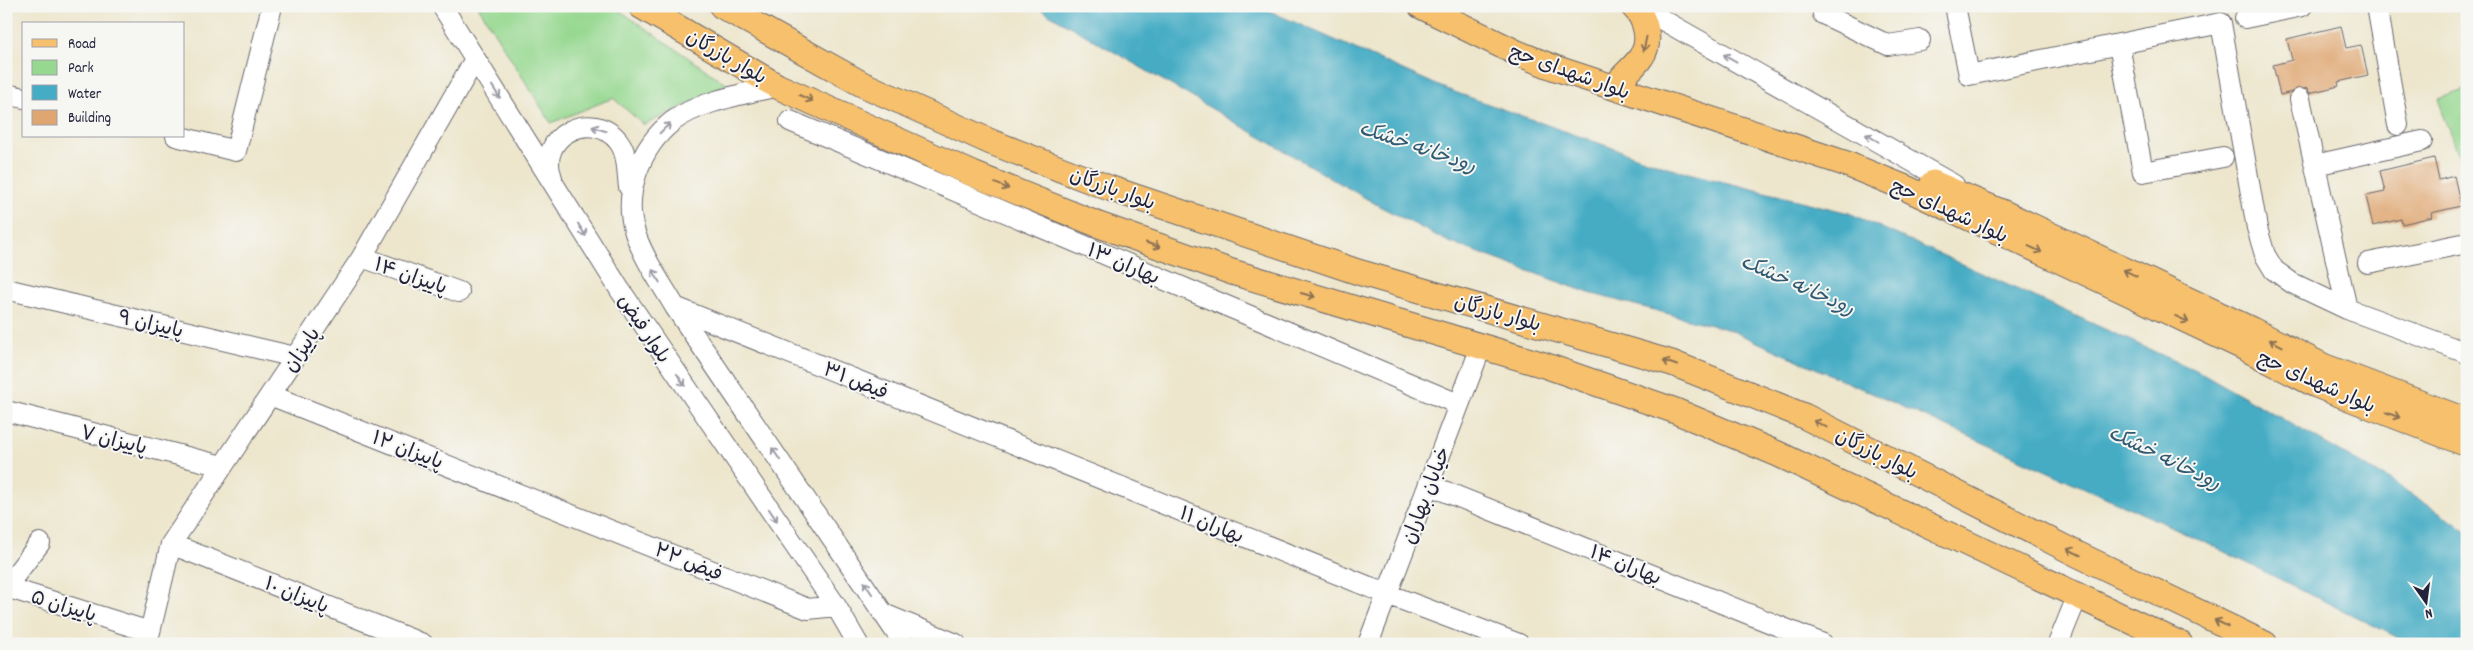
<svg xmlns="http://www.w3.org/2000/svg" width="2473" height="650" viewBox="0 0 2473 650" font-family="Dekko,'Playpen Sans Arabic',sans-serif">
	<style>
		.green { fill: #96d890; stroke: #5c7d66 }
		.water { fill: #44acc4; stroke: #336780 }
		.building { fill: #dfa671 }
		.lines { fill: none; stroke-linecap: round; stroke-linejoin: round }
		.minor-casing { stroke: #69676e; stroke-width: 22 }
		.major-casing { stroke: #69676e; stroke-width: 27 }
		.minor { stroke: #fff; stroke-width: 20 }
		.major { stroke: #f7c06c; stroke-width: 25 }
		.oneway { stroke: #8c7154 }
		.oneway2 { stroke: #9c9ca7 }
		.labels { text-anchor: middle; stroke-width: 4; stroke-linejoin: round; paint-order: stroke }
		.street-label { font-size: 20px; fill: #22223b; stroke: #f6f6f2 }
		.water-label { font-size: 21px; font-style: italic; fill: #305972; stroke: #f6f6f2 }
	</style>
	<rect width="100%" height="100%" fill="#f6f6f2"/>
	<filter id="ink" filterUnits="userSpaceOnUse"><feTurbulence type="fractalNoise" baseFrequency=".02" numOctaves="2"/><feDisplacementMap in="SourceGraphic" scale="10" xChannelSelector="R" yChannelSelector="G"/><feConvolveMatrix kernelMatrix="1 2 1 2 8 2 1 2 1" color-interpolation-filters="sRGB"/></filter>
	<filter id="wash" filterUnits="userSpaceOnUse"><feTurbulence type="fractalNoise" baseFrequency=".0096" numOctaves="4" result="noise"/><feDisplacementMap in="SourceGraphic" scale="20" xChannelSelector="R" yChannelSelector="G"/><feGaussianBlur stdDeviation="1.12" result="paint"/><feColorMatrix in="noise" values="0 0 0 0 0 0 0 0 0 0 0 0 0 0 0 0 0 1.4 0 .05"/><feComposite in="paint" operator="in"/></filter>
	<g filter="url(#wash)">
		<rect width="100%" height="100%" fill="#ede6cc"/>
		<path class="green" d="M478,6H613L728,85L644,125L613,98L551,123Z
			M2467,89V177L2438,99Z"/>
		<path class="water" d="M1035,6H1258L1446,89L1567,132L1676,170L1849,213L2204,374L2393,482L2467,531V644H2411L2188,534L1730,330L1589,293L1449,242L1379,206Z"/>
		<g id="blocks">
			<path class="building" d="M2341,26L2346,48L2361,45L2368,75L2338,82L2339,86L2309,93L2308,88L2280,95L2273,65L2292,60L2287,39Z
				M2434,158L2439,180L2454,176L2461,206L2431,213L2432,217L2402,224L2401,219L2373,226L2366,196L2385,192L2380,171Z"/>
		</g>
	</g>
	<g filter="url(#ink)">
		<use href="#blocks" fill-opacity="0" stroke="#69676e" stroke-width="1"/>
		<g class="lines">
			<defs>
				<path id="minor" d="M442,6L620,290L836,606L858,644
					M1638,6L1954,185
					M1822,6L1823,14L1888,45L1920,40
					M1955,6L1969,75L2221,23L2257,228L2265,255L2274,270L2292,283L2347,309L2467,353
					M2377,6L2398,125
					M2245,18L2302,6
					M2119,45L2143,172L2223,157
					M777,86C745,94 700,101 673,121C641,146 622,193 635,233C644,259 661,283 675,307L904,644
					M6,94L24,98
					M2300,99L2347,309
					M790,121L1458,404
					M176,136L236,151L272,6
					M2315,165L2422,141
					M552,178C535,136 593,107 619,142C628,154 627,173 629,187
					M362,257L459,292
					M2368,263L2467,243
					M6,289L295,357
					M675,307L1387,594L1519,644
					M270,395L808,609L836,606
					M6,411L222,466
					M1429,485L1823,644
					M171,544L423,644
					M6,587L150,632
					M6,587L40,543
					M886,615L956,644
					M145,644L150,632L171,544L362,257L475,59
					M1368,644L1481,347
					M2058,644L2077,597"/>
				<path id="major" d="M641,6L777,86L973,174L1099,225L1232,272L1544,365L1673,410L1778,454L2180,644
					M722,6L862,84L991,142L1109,188L1358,272L1672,363L1804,416L2077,554L2265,644
					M1421,6L1515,52L1555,68L1844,163L1906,188L2243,347L2316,385L2467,444
					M1622,78C1628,71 1636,65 1641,57C1652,42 1646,18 1633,6
					M1933,183L2006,214L2252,330L2323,366L2467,421"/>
			</defs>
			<use href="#minor" class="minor-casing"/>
			<use href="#major" class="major-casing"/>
			<use href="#minor" class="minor"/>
			<use href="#major" class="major"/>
		</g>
		<defs><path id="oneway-shaft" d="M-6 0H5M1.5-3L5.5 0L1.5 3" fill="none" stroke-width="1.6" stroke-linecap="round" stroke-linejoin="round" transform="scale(1.25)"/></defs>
		<g class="oneway">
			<use href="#oneway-shaft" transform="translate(1645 44) rotate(102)"/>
			<use href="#oneway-shaft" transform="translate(806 98) rotate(24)"/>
			<use href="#oneway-shaft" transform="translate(1002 186) rotate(22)"/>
			<use href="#oneway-shaft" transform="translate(1153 245) rotate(19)"/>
			<use href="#oneway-shaft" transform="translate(2035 249) rotate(25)"/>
			<use href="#oneway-shaft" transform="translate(2130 273) rotate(-155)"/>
			<use href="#oneway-shaft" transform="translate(1308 295) rotate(16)"/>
			<use href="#oneway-shaft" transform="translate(2182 319) rotate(25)"/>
			<use href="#oneway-shaft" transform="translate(2276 343) rotate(-153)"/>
			<use href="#oneway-shaft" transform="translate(1670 363) rotate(-161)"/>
			<use href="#oneway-shaft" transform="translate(2393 415) rotate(21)"/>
			<use href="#oneway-shaft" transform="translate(1820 424) rotate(-153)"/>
			<use href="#oneway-shaft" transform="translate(2074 552) rotate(-154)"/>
			<use href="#oneway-shaft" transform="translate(2221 623) rotate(-154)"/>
		</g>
		<g class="oneway2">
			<use href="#oneway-shaft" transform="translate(1730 58) rotate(-151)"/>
			<use href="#oneway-shaft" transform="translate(496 92) rotate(58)"/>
			<use href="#oneway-shaft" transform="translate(665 128) rotate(-44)"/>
			<use href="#oneway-shaft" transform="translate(599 129) rotate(-163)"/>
			<use href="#oneway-shaft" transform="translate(1872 138) rotate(-150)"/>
			<use href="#oneway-shaft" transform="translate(582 230) rotate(58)"/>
			<use href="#oneway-shaft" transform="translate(656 276) rotate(-120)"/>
			<use href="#oneway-shaft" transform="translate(681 380) rotate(56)"/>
			<use href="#oneway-shaft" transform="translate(776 454) rotate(-124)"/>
			<use href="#oneway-shaft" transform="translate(773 515) rotate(56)"/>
			<use href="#oneway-shaft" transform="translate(868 588) rotate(-124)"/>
		</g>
	</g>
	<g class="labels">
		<g class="street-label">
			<text transform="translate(727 56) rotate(30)" y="7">بلوار بازرگان</text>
			<text transform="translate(1570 71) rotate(20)" y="7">بلوار شهدای حج</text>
			<text transform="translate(1113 188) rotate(20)" y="7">بلوار بازرگان</text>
			<text transform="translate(1950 210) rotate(25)" y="7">بلوار شهدای حج</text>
			<text transform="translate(1124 263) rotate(23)" y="7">بهاران ۱۳</text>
			<text transform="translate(411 275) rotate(19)" y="7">پاییزان ۱۴</text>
			<text transform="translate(1498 312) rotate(16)" y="7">بلوار بازرگان</text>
			<text transform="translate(151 323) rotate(13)" y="7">پاییزان ۹</text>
			<text transform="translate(645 328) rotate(56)" y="7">بلوار فیض</text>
			<text transform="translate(301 349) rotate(-56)" y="7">پاییزان</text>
			<text transform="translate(856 380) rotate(22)" y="7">فیض ۳۱</text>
			<text transform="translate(2317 381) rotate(24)" y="7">بلوار شهدای حج</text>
			<text transform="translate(114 439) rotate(14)" y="7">پاییزان ۷</text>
			<text transform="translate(408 449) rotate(21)" y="7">پاییزان ۱۲</text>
			<text transform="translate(1877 453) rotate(27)" y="7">بلوار بازرگان</text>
			<text transform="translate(1425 495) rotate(-69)" y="7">خیابان بهاران</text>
			<text transform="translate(1212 524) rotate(22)" y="7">بهاران ۱۱</text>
			<text transform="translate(689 561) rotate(22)" y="7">فیض ۲۲</text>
			<text transform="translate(1626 564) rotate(22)" y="7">بهاران ۱۴</text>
			<text transform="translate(297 594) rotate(22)" y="7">پاییزان ۱۰</text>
			<text transform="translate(64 605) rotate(17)" y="7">پاییزان ۵</text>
		</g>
		<g class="water-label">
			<text transform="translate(1418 146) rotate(19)" y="7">رودخانه خشک</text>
			<text transform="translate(1798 284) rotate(24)" y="7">رودخانه خشک</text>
			<text transform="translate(2165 457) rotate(26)" y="7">رودخانه خشک</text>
		</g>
	</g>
	<rect width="2473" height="650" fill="none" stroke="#f6f6f2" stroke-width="25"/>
	<rect x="22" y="22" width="162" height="115" fill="#f6f6f2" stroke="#a1a1a9"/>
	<rect x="32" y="39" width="25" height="8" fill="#f7c06c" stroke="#a1a1a9"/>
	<text x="68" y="48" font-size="15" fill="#22223b">Road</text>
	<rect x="32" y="60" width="25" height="15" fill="#96d890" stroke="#a1a1a9"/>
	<text x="68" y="72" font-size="15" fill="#22223b">Park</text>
	<rect x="32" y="85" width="25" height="15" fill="#44acc4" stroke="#a1a1a9"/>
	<text x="68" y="98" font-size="15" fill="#22223b">Water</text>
	<rect x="32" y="110" width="25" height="15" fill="#dfa671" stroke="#a1a1a9"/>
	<text x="68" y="122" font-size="15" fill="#22223b">Building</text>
	<g transform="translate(2426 602) rotate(166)" stroke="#f6f6f2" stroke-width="4" paint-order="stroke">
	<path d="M0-4L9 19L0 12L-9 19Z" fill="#22223b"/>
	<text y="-8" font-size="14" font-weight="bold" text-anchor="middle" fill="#22223b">N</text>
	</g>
</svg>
